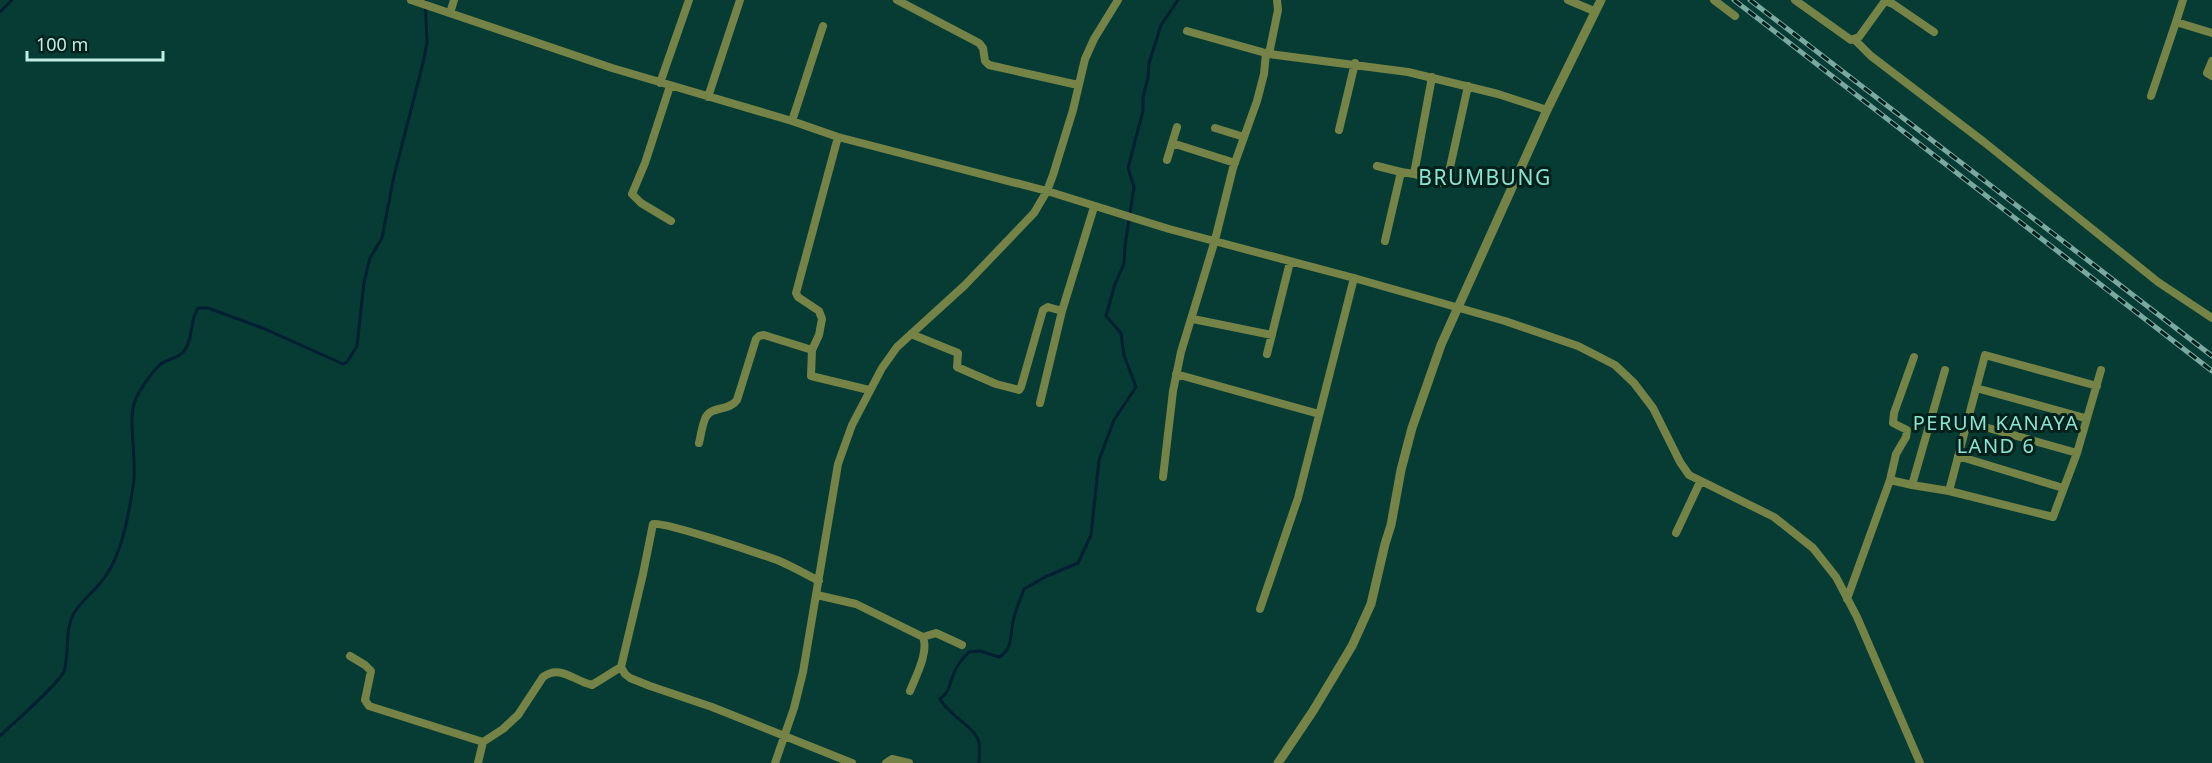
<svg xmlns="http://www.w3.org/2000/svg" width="2212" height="763" viewBox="0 0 2212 763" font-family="'Noto Sans',sans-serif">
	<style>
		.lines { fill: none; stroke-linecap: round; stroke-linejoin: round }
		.stream { stroke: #001f31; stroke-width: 3 }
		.minor { stroke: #758347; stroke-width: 8 }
		.tertiary { stroke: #758347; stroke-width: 9 }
		.rail-casing { stroke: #7aa9a0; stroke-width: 5 }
		.rail { stroke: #03201b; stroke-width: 3; stroke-dasharray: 9; stroke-linecap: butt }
		.labels { text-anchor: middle; stroke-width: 6; stroke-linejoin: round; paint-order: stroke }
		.neighbourhood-label { font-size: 20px; letter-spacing: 1.5px; fill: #89e4d2; stroke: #03201b }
		.quarter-label { font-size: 21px; letter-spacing: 1.5px; fill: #89e4d2; stroke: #03201b }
	</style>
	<rect width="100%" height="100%" fill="#063c34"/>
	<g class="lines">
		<path class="stream" d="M0,12L12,0
			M0,736C12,724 60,683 64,671C70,652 64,631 74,613C83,598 98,589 107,574C123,549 128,517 133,487C138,462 127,420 135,401C138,392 153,370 161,364C168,358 178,359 184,351C194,338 189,322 198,308H208L265,329L343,364L347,362L357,346L364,282L370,258L382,238L394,176L424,59L427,42L425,0
			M979,763C979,757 980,749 979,743C976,727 949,716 940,699C952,689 948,685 954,673C957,665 963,658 969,652L980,651L999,657C1013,649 1010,636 1013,622C1015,611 1020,600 1024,589L1045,577L1078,563L1091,535L1099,460L1114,420L1136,387L1124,355L1121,333L1106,316L1115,284L1124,264L1125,246L1134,187L1128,168L1143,111V97L1148,78L1149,63L1161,25L1178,0"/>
		<path class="minor" d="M411,0L612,68L792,121L838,137L1047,191L1169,229L1354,278L1505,321L1578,346L1615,365L1634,383L1653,408L1680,462L1689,475L1774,517L1813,548L1836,577L1857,617L1920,763
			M897,0L979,43L983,48L985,61L989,65L1078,85
			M1568,0L1594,11
			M1714,0L1735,16
			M1795,0L1851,40L1859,37L1885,1L1893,4L1934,32
			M450,13L454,0
			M2176,22L2183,0
			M1187,31L1269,54L1408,72L1498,94L1547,110
			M1855,40L1871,56L1984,142L2158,282L2212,318
			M1269,54L1278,10L1277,0
			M2212,61L2207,73L2212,76
			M660,83L689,0
			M670,86L645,163L632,194L641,203L671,221
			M2151,96L2176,22L2212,33
			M708,97L740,0
			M792,121L823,26
			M1215,128L1244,137
			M1339,130L1355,63
			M838,137L796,293L798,297L819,311L822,319L819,335L812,350L811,376L869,390
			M1172,143L1235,163
			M1167,160L1177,127
			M1377,166L1401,172
			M1414,174L1442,183L1447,181L1468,86
			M1385,241L1401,172L1414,174L1432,77
			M1193,319L1272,335
			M911,334L958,353L957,367L996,384L1019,390L1021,387L1043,310L1048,307L1062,311
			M1267,354L1290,262
			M1176,374L1319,414
			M1976,388L2085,418
			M1040,403L1062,311L1094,207
			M1967,422L2077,453
			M699,443C701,435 702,426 705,419C710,405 729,412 737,400L756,339L759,336L764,335L812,350
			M1958,456L2063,488
			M1163,477L1173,391L1181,352L1215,240L1233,168L1257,101L1264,74L1266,53
			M1890,480L1912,485L1945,370
			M1912,485L1949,491L1985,355L2097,386
			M1949,491L2053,517L2077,453L2101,370
			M1676,533L1700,482
			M819,581C805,574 792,566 777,560C760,554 664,521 653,524L643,574L621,667L625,674L630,678L650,686L712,707L852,763
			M817,595L856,604L923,637C929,652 916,676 910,691
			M1847,599L1890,480L1896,454L1906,437L1907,430L1893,423L1894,413L1914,357
			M1260,609L1298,498L1354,278
			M923,637L936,633L962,645
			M350,656L365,665L371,671L365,700L369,706L483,742
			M478,763L483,742L503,729L518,715L543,677C560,664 574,681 592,685L621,667
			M775,763L794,708L803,672L838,464L852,425L882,368L897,347L965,285L1034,213L1047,191L1053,175L1073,110L1085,59L1094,39L1118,0
			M886,763L892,759L909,763"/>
		<path class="tertiary" d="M1278,763L1313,711L1352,646L1371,604L1385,544L1391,525L1401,470L1412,428L1441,345L1547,110L1601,0"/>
		<defs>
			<path id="rail" d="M1734,0L2212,371
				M1750,0L2212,356"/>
		</defs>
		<use href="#rail" class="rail-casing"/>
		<use href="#rail" class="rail"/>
	</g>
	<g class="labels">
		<g class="neighbourhood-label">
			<text x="1996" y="430">PERUM KANAYA<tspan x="1996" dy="23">LAND 6</tspan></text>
		</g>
		<g class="quarter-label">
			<text x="1485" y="185">BRUMBUNG</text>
		</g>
	</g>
	<path d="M27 51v9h136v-9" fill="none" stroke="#c2ede3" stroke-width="3"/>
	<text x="36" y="51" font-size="18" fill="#c2ede3" stroke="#03201b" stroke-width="4.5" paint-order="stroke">100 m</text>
</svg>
